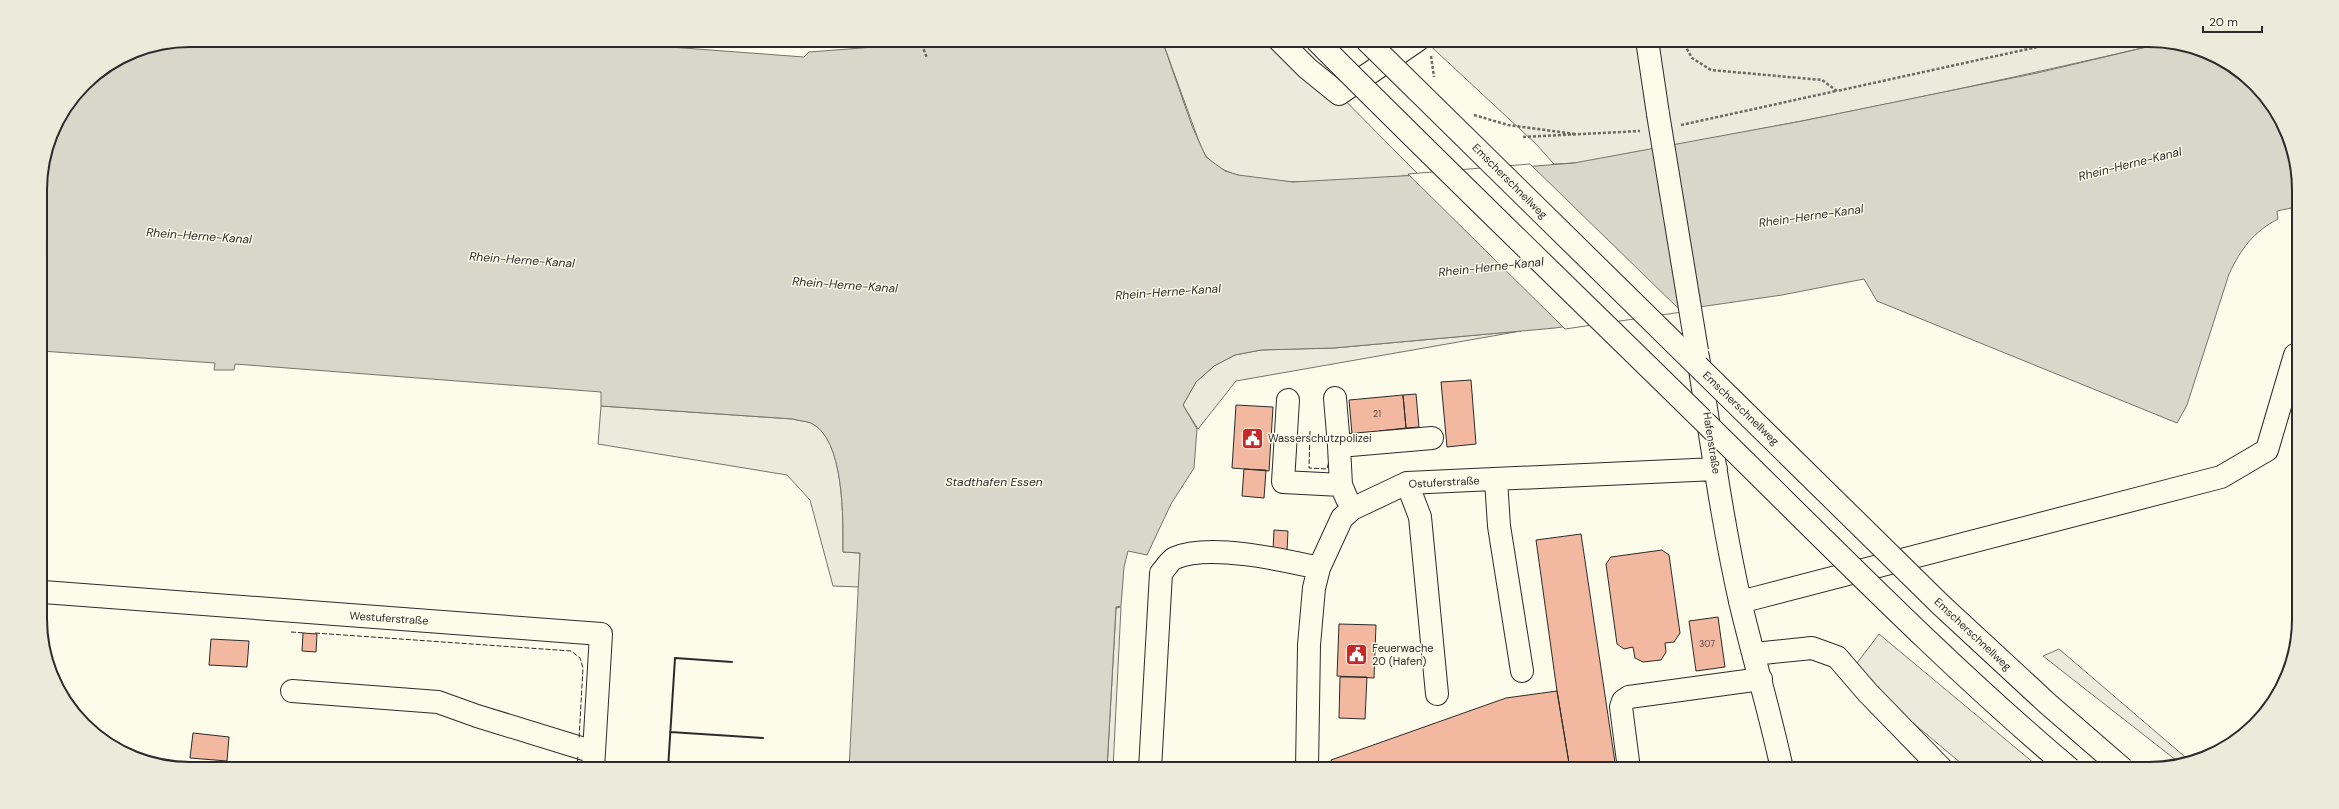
<svg xmlns="http://www.w3.org/2000/svg" width="2339" height="809" viewBox="0 0 2339 809" font-family="'DM Sans',sans-serif">
	<style>
		.green { fill: #ecebdb; stroke: #74746e }
		.water { fill: #d8d7c9; stroke: #74746e }
		.pier { fill: #fdfbea; stroke: #74746e }
		.building { fill: #f2b8a0; stroke: #2b2b2b }
		.lines { fill: none; stroke-linecap: round; stroke-linejoin: round }
		.minor-casing { stroke: #2b2b2b; stroke-width: 24 }
		.path { stroke: #6a6964; stroke-width: 2.5; stroke-dasharray: 3 2; stroke-linecap: butt }
		.minor { stroke: #fdfbea; stroke-width: 22 }
		.minor-bridge-casing { stroke: #2b2b2b; stroke-width: 24; stroke-linecap: butt }
		.highway-bridge-casing { stroke: #2b2b2b; stroke-width: 24; stroke-linecap: butt }
		.minor-bridge { stroke: #fdfbea; stroke-width: 22 }
		.highway-bridge { stroke: #fdfbea; stroke-width: 22 }
		.fence { stroke: #2b2b2b; stroke-width: 1; stroke-dasharray: 5 2; stroke-linecap: butt }
		.wall { stroke: #2b2b2b; stroke-width: 2 }
		.labels { text-anchor: middle; stroke-width: 3; stroke-linejoin: round; paint-order: stroke }
		.number-label { font-size: 9px; fill: #5d4e48 }
		.street-label { font-size: 11px; fill: #2b2b2b; stroke: #fdfbea }
		.poi-label { font-size: 11px; fill: #2b2b2b; stroke: #fdfbea; text-anchor: start }
		.water-label { font-size: 12px; font-style: italic; fill: #2b2b2b; stroke: #fdfbea }
		.rim { fill: none; stroke: #2b2b2b; stroke-width: 2 }
	</style>
	<rect width="100%" height="100%" fill="#fdfbea"/>
	<path class="green" d="M1162,40H1285L1419,175C1370,178 1267,191 1224,170C1213,165 1206,158 1201,147Z
		M1424,40H2149L2168,42C2031,74 1893,104 1755,130C1689,143 1621,162 1554,164L1536,144Z
		M1521,331L1236,381L1198,429L1183,405L1196,382L1214,366L1235,355L1261,350L1334,348Z
		M601,406L793,419C799,421 806,421 811,423C845,438 843,521 843,552L860,553V587L833,586L810,500L787,475L598,444Z
		M1121,607L1113,769H1107L1116,608Z
		M1879,634L2041,769H1968L1851,671Z
		M2059,649L2191,762L2181,764L2043,656Z"/>
	<path class="water" d="M190,40H576L804,57L809,52L888,46L905,40H1162L1192,126L1206,157L1225,171L1238,175L1293,182L1419,175L1574,163L1802,121L2037,73L2168,42C2228,51 2285,98 2296,161C2299,175 2296,192 2296,207L2277,211L2278,219C2253,232 2241,249 2229,274L2187,405L2177,423L1877,301L1864,279L1782,295L1555,328L1334,348L1261,350L1235,355L1214,366L1196,382L1183,405L1197,429L1194,468L1171,504L1147,555L1128,551L1124,567L1121,606L1116,607L1107,769H849L860,553L843,552C843,521 845,439 811,423C806,421 799,421 793,419L601,406V392L235,364L234,370H214L215,363L41,351L40,180L52,132L84,84L133,51Z"/>
	<path class="pier" d="M1530,164L1682,312L1565,329L1408,174Z"/>
	<path class="building" d="M1471,380L1476,444L1447,447L1441,382Z
		M1416,394L1419,427L1406,428L1403,395Z
		M1403,395L1406,428L1379,431L1380,434H1352L1349,400Z
		M1236,405L1273,407L1269,471L1232,468Z
		M1244,469L1266,470L1264,498L1242,496Z
		M1274,530L1288,531L1287,551L1273,550Z
		M1581,534L1616,769H1570L1557,691L1536,540Z
		M1662,550L1669,555L1680,633L1674,642L1665,643L1666,652L1661,660L1643,662L1635,658L1633,647L1624,649L1617,644L1606,564L1611,557Z
		M1718,617L1725,667L1696,671L1689,621Z
		M1339,624L1376,625L1374,678L1337,676Z
		M303,633L317,634L316,652L302,651Z
		M211,639L249,641L247,667L209,665Z
		M1340,677H1367L1365,719L1339,718Z
		M1557,691L1570,769H1333L1331,760L1506,698Z
		M193,733L229,737L227,761L190,758Z"/>
	<g class="lines">
		<defs>
			<path id="minor" d="M1279,40L1307,68L1339,94L1418,40
				M1647,40L1658,114
				M1698,357C1711,438 1722,521 1740,601C1753,657 1770,712 1782,769
				M1335,398L1339,446L1432,438
				M1288,400L1283,482L1341,485
				M1339,446L1341,485L1347,499
				M1496,480L1499,526L1522,671
				M1407,483L1420,517L1437,694
				M43,592L601,634L593,769
				M1740,602L2221,477L2267,450L2295,355
				M1754,654L1812,648L1837,657L1868,693L1942,769
				M292,691L438,702L477,716L594,752
				M1150,769L1161,573C1165,569 1170,560 1175,558C1209,543 1283,560 1319,568
				M1307,769L1309,645L1314,588L1319,568L1342,518L1352,509L1407,483L1716,469
				M1629,769L1621,707L1623,701L1629,697L1761,679"/>
		</defs>
		<use href="#minor" class="minor-casing"/>
		<path class="path" d="M920,40L927,58
			M1682,40L1692,58L1711,70L1822,80L1837,91L2069,40
			M1431,56L1434,77
			M1474,115L1508,125L1575,134
			M1681,125L1836,91
			M1523,137L1640,131"/>
		<use href="#minor" class="minor"/>
		<defs>
			<path id="minor-bridge" d="M1658,114L1697,351"/>
			<path id="highway-bridge" d="M1316,40C1450,175 1587,306 1722,439C1836,551 1948,666 2070,769
				M1366,40L1941,605L2048,704L2123,769"/>
		</defs>
		<use href="#minor-bridge" class="minor-bridge-casing"/>
		<use href="#highway-bridge" class="highway-bridge-casing"/>
		<use href="#minor-bridge" class="minor-bridge"/>
		<use href="#highway-bridge" class="highway-bridge"/>
		<path class="fence" d="M1310,431L1309,468L1327,469L1329,461
			M291,632L305,633
			M315,633L571,651L580,658L583,668L579,739
			M577,769L578,755"/>
		<path class="wall" d="M670,732L763,738
			M668,769L675,658L732,662"/>
	</g>
	<defs>
		<symbol id="civic-square" viewBox="-11 -11 22 22"><rect x="-9" y="-9" width="18" height="18" rx="4" fill="#c62828" stroke="#fdfbea"/><path d="M-.6-6.5H3V-4.5H.6V-3L4-1V1h2V6H-6V1h2V-1L-.6-3ZM-1.2 2.5V6h2.4V2.5Z" fill="#fff"/></symbol>
	</defs>
	<g fill-rule="evenodd">
		<use href="#civic-square" x="1240" y="426" width="25" height="25"/>
		<use href="#civic-square" x="1344" y="642" width="25" height="25"/>
	</g>
	<g class="labels">
		<g class="number-label">
			<text x="1377" y="417">21</text>
			<text x="1707" y="647">307</text>
		</g>
		<g class="street-label">
			<text transform="translate(1510 181) rotate(45)" y="4">Emscherschnellweg</text>
			<text transform="translate(1741 408) rotate(44)" y="4">Emscherschnellweg</text>
			<text transform="translate(1712 443) rotate(81)" y="4">Hafenstraße</text>
			<text transform="translate(1444 482) rotate(-3)" y="4">Ostuferstraße</text>
			<text transform="translate(389 618) rotate(4)" y="4">Westuferstraße</text>
			<text transform="translate(1973 634) rotate(43)" y="4">Emscherschnellweg</text>
		</g>
		<g class="poi-label">
			<text x="1268" y="442">Wasserschutzpolizei</text>
			<text x="1372" y="652">Feuerwache<tspan x="1372" dy="13">20 (Hafen)</tspan></text>
		</g>
		<g class="water-label">
			<text transform="translate(2130 164) rotate(-14)" y="4">Rhein-Herne-Kanal</text>
			<text transform="translate(1811 216) rotate(-8)" y="4">Rhein-Herne-Kanal</text>
			<text transform="translate(199 236) rotate(4)" y="4">Rhein-Herne-Kanal</text>
			<text transform="translate(522 260) rotate(4)" y="4">Rhein-Herne-Kanal</text>
			<text transform="translate(1491 267) rotate(-6)" y="4">Rhein-Herne-Kanal</text>
			<text transform="translate(845 285) rotate(4)" y="4">Rhein-Herne-Kanal</text>
			<text transform="translate(1168 292) rotate(-4)" y="4">Rhein-Herne-Kanal</text>
			<text x="994" y="486">Stadthafen Essen</text>
		</g>
	</g>
	<path d="M0 0H2339V809H0ZM190 47H2149A143 143 0 0 1 2292 190V619A143 143 0 0 1 2149 762H190A143 143 0 0 1 47 619V190A143 143 0 0 1 190 47Z" fill="#eceadb" fill-rule="evenodd"/>
	<path class="rim" d="M190 47H2149A143 143 0 0 1 2292 190V619A143 143 0 0 1 2149 762H190A143 143 0 0 1 47 619V190A143 143 0 0 1 190 47Z"/>
	<path d="M2203 26v6h59v-6" fill="none" stroke="#2b2b2b" stroke-width="2"/>
	<text x="2209" y="26" font-size="12" fill="#2b2b2b" stroke="#fdfbea" stroke-width="3" paint-order="stroke">20 m</text>
</svg>
